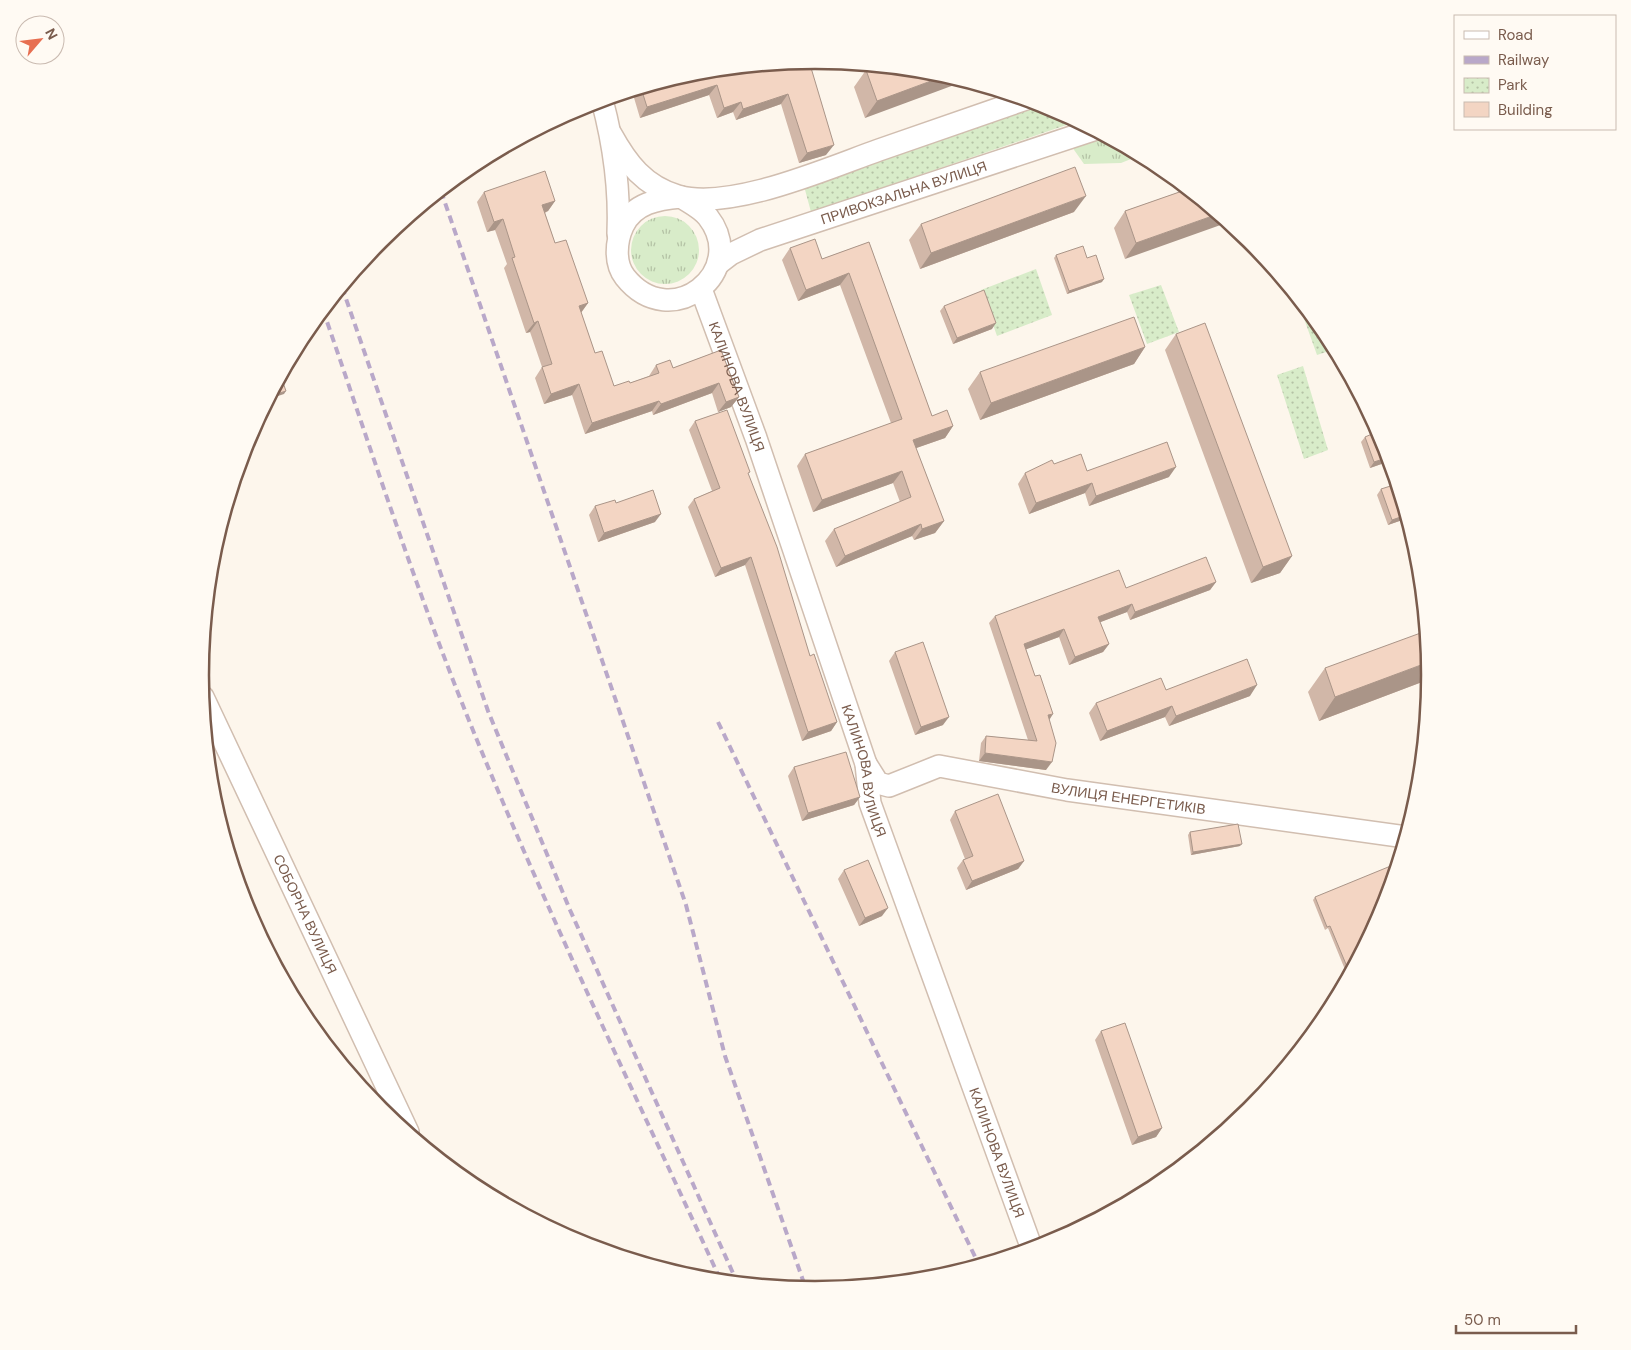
<svg xmlns="http://www.w3.org/2000/svg" width="1631" height="1350" viewBox="0 0 1631 1350" font-family="'DM Sans',sans-serif">
	<style>
		.grass { fill: url(#grass-tufts) }
		.park { fill: url(#park-dots) }
		.lines { fill: none; stroke-linecap: round; stroke-linejoin: round }
		.minor-casing { stroke: #d1beb0; stroke-width: 24 }
		.minor { stroke: #fff; stroke-width: 21 }
		.rail { stroke: #b9a8c9; stroke-width: 4; stroke-dasharray: 8 5; stroke-linecap: butt }
		.wall { fill: #d1b7a8 }
		.shaded-wall { fill: #aa9588 }
		.building { fill: #f3d5c3; stroke: #aa9588 }
		.labels { text-anchor: middle; stroke-width: 4.5; stroke-linejoin: round; paint-order: stroke }
		.street-label { font-size: 14px; fill: #7a5c4d; stroke: #fffaf3 }
		.rim { fill: none; stroke: #7a5c4d; stroke-width: 2.5 }
	</style>
	<defs>
		<pattern id="grass-tufts" width="24" height="20" patternUnits="userSpaceOnUse" patternTransform="scale(1.25)"><rect width="24" height="20" fill="#d8ecc9"/><path d="M3 7l-1-3M5 7V3M7 7l1-3M15 17l-1-3M17 17v-4M19 17l1-3" fill="none" stroke="#b4c2a5"/></pattern>
		<pattern id="park-dots" width="8" height="8" patternUnits="userSpaceOnUse" patternTransform="scale(1.25)"><rect width="8" height="8" fill="#d8ecc9"/><path d="M2 2h.1M6 6h.1" fill="none" stroke="#b4c2a5" stroke-width="1.8" stroke-linecap="round"/></pattern>
	</defs>
	<rect width="100%" height="100%" fill="#fdf6ec"/>
	<path class="grass" d="M1105,136L1141,155L1121,163L1084,164L1072,147Z
		M631 250a34 34 0 1 1 68 0a34 34 0 1 1-68 0Z"/>
	<path class="park" d="M1044,105L1078,121L811,212L804,186Z
		M1036,269L1052,315L997,336L981,290Z
		M1161,285L1179,332L1147,344L1129,295Z
		M1308,311L1327,334L1335,349L1317,355L1302,313Z
		M1303,366L1328,450L1304,459L1277,375Z"/>
	<g class="lines">
		<defs>
			<g id="minor">
				<path d="M602,100C614,145 620,188 618,234"/>
				<path d="M611,134C627,163 644,186 678,196C731,211 828,168 879,150C928,133 977,116 1026,99"/>
				<path d="M681,197C690,203 701,208 708,217C750,271 671,335 625,277C614,263 616,241 623,226C634,203 658,199 681,197Z"/>
				<path id="s1" d="M718,264L731,254L760,240L1093,130"/>
				<path id="s2" d="M701,289L756,438L866,764L870,803L1032,1249"/>
				<path id="s3" d="M203,697L408,1132"/>
				<path id="s4" d="M866,764L878,783L889,786L939,766L1067,790L1406,837"/>
			</g>
		</defs>
		<use href="#minor" class="minor-casing"/>
		<use href="#minor" class="minor"/>
		<path class="rail" d="M441,191L686,905L725,1056L806,1289
			M342,287L488,711L570,910L737,1282
			M323,310C370,446 414,584 468,718C545,909 635,1094 721,1281
			M718,722L979,1265"/>
	</g>
	<path class="wall" d="M809,61L826,155L799,163L781,104L736,120L733,112L717,118L709,95L640,118L632,91L696,72Z
		M866,70L936,72L865,118L854,87Z
		M1188,189L1125,259L1114,228L1125,211Z
		M484,192L555,201L548,211L545,213L555,243L588,303L581,313L595,353L614,386L630,383L649,376L656,365L673,368L721,350L739,397L731,407L718,412L712,393L653,415L652,411L585,434L572,395L544,404L535,378L542,367L530,332L526,333L504,268L507,264L495,230L487,232L477,202Z
		M1074,212L920,269L909,240L921,224Z
		M869,242L932,416L953,426L945,438L916,448L944,521L935,533L914,540L912,536L836,567L825,541L834,529L900,502L893,483L813,512L797,466L805,454L891,423L840,285L798,301L782,260L790,248L822,259Z
		M1056,255L1087,258L1102,282L1067,294L1054,258Z
		M944,306L992,329L953,344L940,311Z
		M1176,334L1292,556L1280,573L1251,583L1165,350Z
		M1145,347L1134,364L980,420L968,389L980,372Z
		M695,421L748,475L810,656L837,722L831,731L802,741L745,565L715,577L688,507L694,499L712,491L689,430Z
		M1365,437L1390,461L1370,468L1361,442Z
		M1054,464L1087,471L1169,477L1089,506L1085,493L1029,514L1018,484L1025,473Z
		M1381,489L1408,518L1388,525L1377,495Z
		M616,503L655,522L598,542L589,515L595,506Z
		M1216,582L1210,590L1130,620L1127,612L1100,622L1109,644L1103,652L1069,665L1059,637L1026,649L1049,719L1046,770L979,761L981,743L986,736L1028,740L989,623L995,616L1126,588Z
		M895,652L943,725L915,735L889,661Z
		M1325,668L1430,675V679L1319,721L1308,692Z
		M1166,690L1250,696L1169,726L1165,717L1100,741L1089,713L1096,703Z
		M794,767L860,797L854,805L802,821L788,776Z
		M955,811L1024,861L1018,869L966,890L957,868L963,860L965,859L950,820Z
		M1190,832L1240,846L1191,855L1188,835Z
		M844,870L882,916L859,926L838,879Z
		M1315,897L1384,911L1352,970L1346,972L1328,928L1325,930L1313,900Z
		M1101,1031L1162,1128L1156,1137L1132,1145L1095,1040Z
		M1243,1108L1250,1110L1240,1118L1239,1114Z"/>
	<path class="shaded-wall" d="M947,75L965,81L865,118L877,101Z
		M717,85L709,95L640,118L647,107Z
		M788,94L781,104L736,120L743,109Z
		M741,102L733,112L717,118L724,108Z
		M834,145L826,155L799,163L807,153Z
		M1086,196L1074,212L920,269L931,253Z
		M555,201L548,211L535,216L542,205Z
		M1218,214L1229,222L1125,259L1136,243Z
		M503,219L495,230L487,232L494,222Z
		M849,273L840,285L798,301L806,290Z
		M1104,279L1102,282L1067,294L1069,291Z
		M588,303L580,314L579,306Z
		M538,321L530,332L526,333L534,323Z
		M996,323L992,329L953,344L957,338Z
		M1145,347L1134,364L980,420L991,403Z
		M719,383L712,393L653,415L661,404Z
		M579,384L572,395L544,404L551,394Z
		M286,391L284,394L269,399L270,396Z
		M739,397L731,407L718,412L726,402Z
		M659,401L652,411L585,434L592,423Z
		M953,426L945,438L905,452L913,440Z
		M1389,457L1390,461L1370,468L1374,462Z
		M1176,467L1169,477L1089,506L1096,496Z
		M902,471L893,483L813,512L822,500Z
		M1092,483L1085,493L1029,514L1036,503Z
		M661,514L655,522L598,542L604,533Z
		M1406,515L1408,518L1388,525L1392,520Z
		M944,521L935,533L914,540L922,529Z
		M921,524L912,536L836,567L845,556Z
		M1292,556L1280,573L1251,583L1263,567Z
		M751,557L745,565L715,577L721,568Z
		M1216,582L1210,590L1130,620L1135,612Z
		M1132,604L1127,612L1093,625L1098,617Z
		M1064,629L1059,637L1019,652L1024,644Z
		M1109,644L1103,652L1069,665L1075,657Z
		M1429,662L1430,679L1319,721L1335,697Z
		M1257,685L1250,696L1169,726L1176,716Z
		M1172,706L1165,717L1100,741L1107,731Z
		M1053,714L1048,722V715Z
		M949,717L943,725L915,735L921,727Z
		M837,722L831,731L802,741L808,732Z
		M985,753L1052,762L1046,770L979,761Z
		M860,797L854,805L802,821L808,813Z
		M1242,844L1240,846L1191,855L1193,852Z
		M1024,861L1018,869L966,890L972,881Z
		M888,908L882,916L859,926L865,918Z
		M1353,967L1352,970L1346,972L1348,969Z
		M1162,1128L1156,1137L1132,1145L1138,1137Z"/>
	<path class="building" d="M809,61L834,145L807,153L788,94L743,109L741,102L724,108L717,85L647,107L641,88L696,72Z
		M877,66L936,72L947,75L877,101L866,70Z
		M1075,167L1086,196L931,253L921,224Z
		M545,171L555,201L542,205L555,243L566,240L588,303L579,306L595,353L602,351L614,386L629,381L630,383L659,373L656,365L670,360L673,368L721,350L739,397L726,402L719,383L661,404L659,401L592,423L579,384L551,394L542,367L552,364L538,321L534,323L512,258L515,257L503,219L494,222L484,192Z
		M1188,189L1218,214L1136,243L1125,211Z
		M815,239L822,259L869,242L932,416L947,410L953,426L913,440L944,521L922,529L921,524L845,556L834,529L911,497L902,471L822,500L805,454L902,419L849,273L806,290L790,248Z
		M1083,246L1087,258L1096,255L1104,279L1069,291L1056,255Z
		M984,290L996,323L957,338L944,306Z
		M1134,317L1145,347L991,403L980,372Z
		M1205,323L1292,556L1263,567L1176,334Z
		M281,377L286,391L270,396Z
		M727,410L750,472L748,473L777,547L810,656L814,654L837,722L808,732L751,557L721,568L694,499L720,488L695,421Z
		M1379,431L1384,440L1389,457L1374,462L1365,437Z
		M1167,442L1176,467L1096,496L1092,483L1036,503L1025,473L1052,460L1054,464L1081,454L1087,471Z
		M1397,484L1406,515L1392,520L1381,489Z
		M653,490L661,514L604,533L595,506L615,500L616,503Z
		M1206,557L1216,582L1135,612L1132,604L1098,617L1109,644L1075,657L1064,629L1024,644L1035,676L1040,675L1053,714L1048,715L1056,743L1052,762L985,753L986,736L1037,741L995,616L1119,570L1126,588Z
		M1426,631L1429,662L1335,697L1325,668Z
		M923,642L949,717L921,727L895,652Z
		M1247,659L1257,685L1176,716L1172,706L1107,731L1096,703L1161,678L1166,690Z
		M846,752L860,797L808,813L794,767Z
		M998,794L1024,861L972,881L963,860L973,856L955,811Z
		M1238,824L1242,844L1193,852L1190,832Z
		M868,860L888,908L865,918L844,870Z
		M1398,863L1384,911L1353,967L1348,969L1330,926L1327,927L1315,897Z
		M1125,1023L1162,1128L1138,1137L1101,1031Z
		M1256,1103L1250,1110L1245,1114L1243,1108Z"/>
	<g class="labels">
		<g class="street-label">
			<text dy="5" stroke="none"><textPath href="#s1" startOffset="200">ПРИВОКЗАЛЬНА ВУЛИЦЯ</textPath></text>
			<text dy="5" stroke="none"><textPath href="#s2" startOffset="104">КАЛИНОВА ВУЛИЦЯ</textPath></text>
			<text dy="5" stroke="none"><textPath href="#s2" startOffset="509">КАЛИНОВА ВУЛИЦЯ</textPath></text>
			<text dy="5" stroke="none"><textPath href="#s4" startOffset="280">ВУЛИЦЯ ЕНЕРГЕТИКІВ</textPath></text>
			<text dy="5" stroke="none"><textPath href="#s3" startOffset="240">СОБОРНА ВУЛИЦЯ</textPath></text>
			<text dy="5" stroke="none"><textPath href="#s2" startOffset="914">КАЛИНОВА ВУЛИЦЯ</textPath></text>
		</g>
	</g>
	<path d="M0 0H1631V1350H0ZM209 675a606 606 0 1 1 1212 0a606 606 0 1 1-1212 0Z" fill="#fffaf3" fill-rule="evenodd"/>
	<path class="rim" d="M209 675a606 606 0 1 1 1212 0a606 606 0 1 1-1212 0Z"/>
	<rect x="1454" y="15" width="162" height="115" fill="#fffaf3" stroke="#cabbb1"/>
	<rect x="1464" y="31" width="25" height="8" fill="#ffffff" stroke="#cabbb1"/>
	<text x="1498" y="40" font-size="15" fill="#7a5c4d">Road</text>
	<rect x="1464" y="56" width="25" height="8" fill="#b9a8c9" stroke="#cabbb1"/>
	<text x="1498" y="65" font-size="15" fill="#7a5c4d">Railway</text>
	<rect x="1464" y="78" width="25" height="15" fill="url(#park-dots)" stroke="#cabbb1"/>
	<text x="1498" y="90" font-size="15" fill="#7a5c4d">Park</text>
	<rect x="1464" y="102" width="25" height="15" fill="#f3d5c3" stroke="#cabbb1"/>
	<text x="1498" y="115" font-size="15" fill="#7a5c4d">Building</text>
	<g transform="translate(40 40) rotate(62)"><circle r="24" fill="#fffaf3" stroke="#cabbb1"/>
	<path d="M0-4L9 19L0 12L-9 19Z" fill="#e76f51"/>
	<text y="-8" font-size="14" font-weight="bold" text-anchor="middle" fill="#7a5c4d">N</text>
	</g>
	<path d="M1456 1325v8h120v-8" fill="none" stroke="#7a5c4d" stroke-width="2.5"/>
	<text x="1464" y="1325" font-size="15" fill="#7a5c4d" stroke="#fffaf3" stroke-width="4" paint-order="stroke">50 m</text>
</svg>
